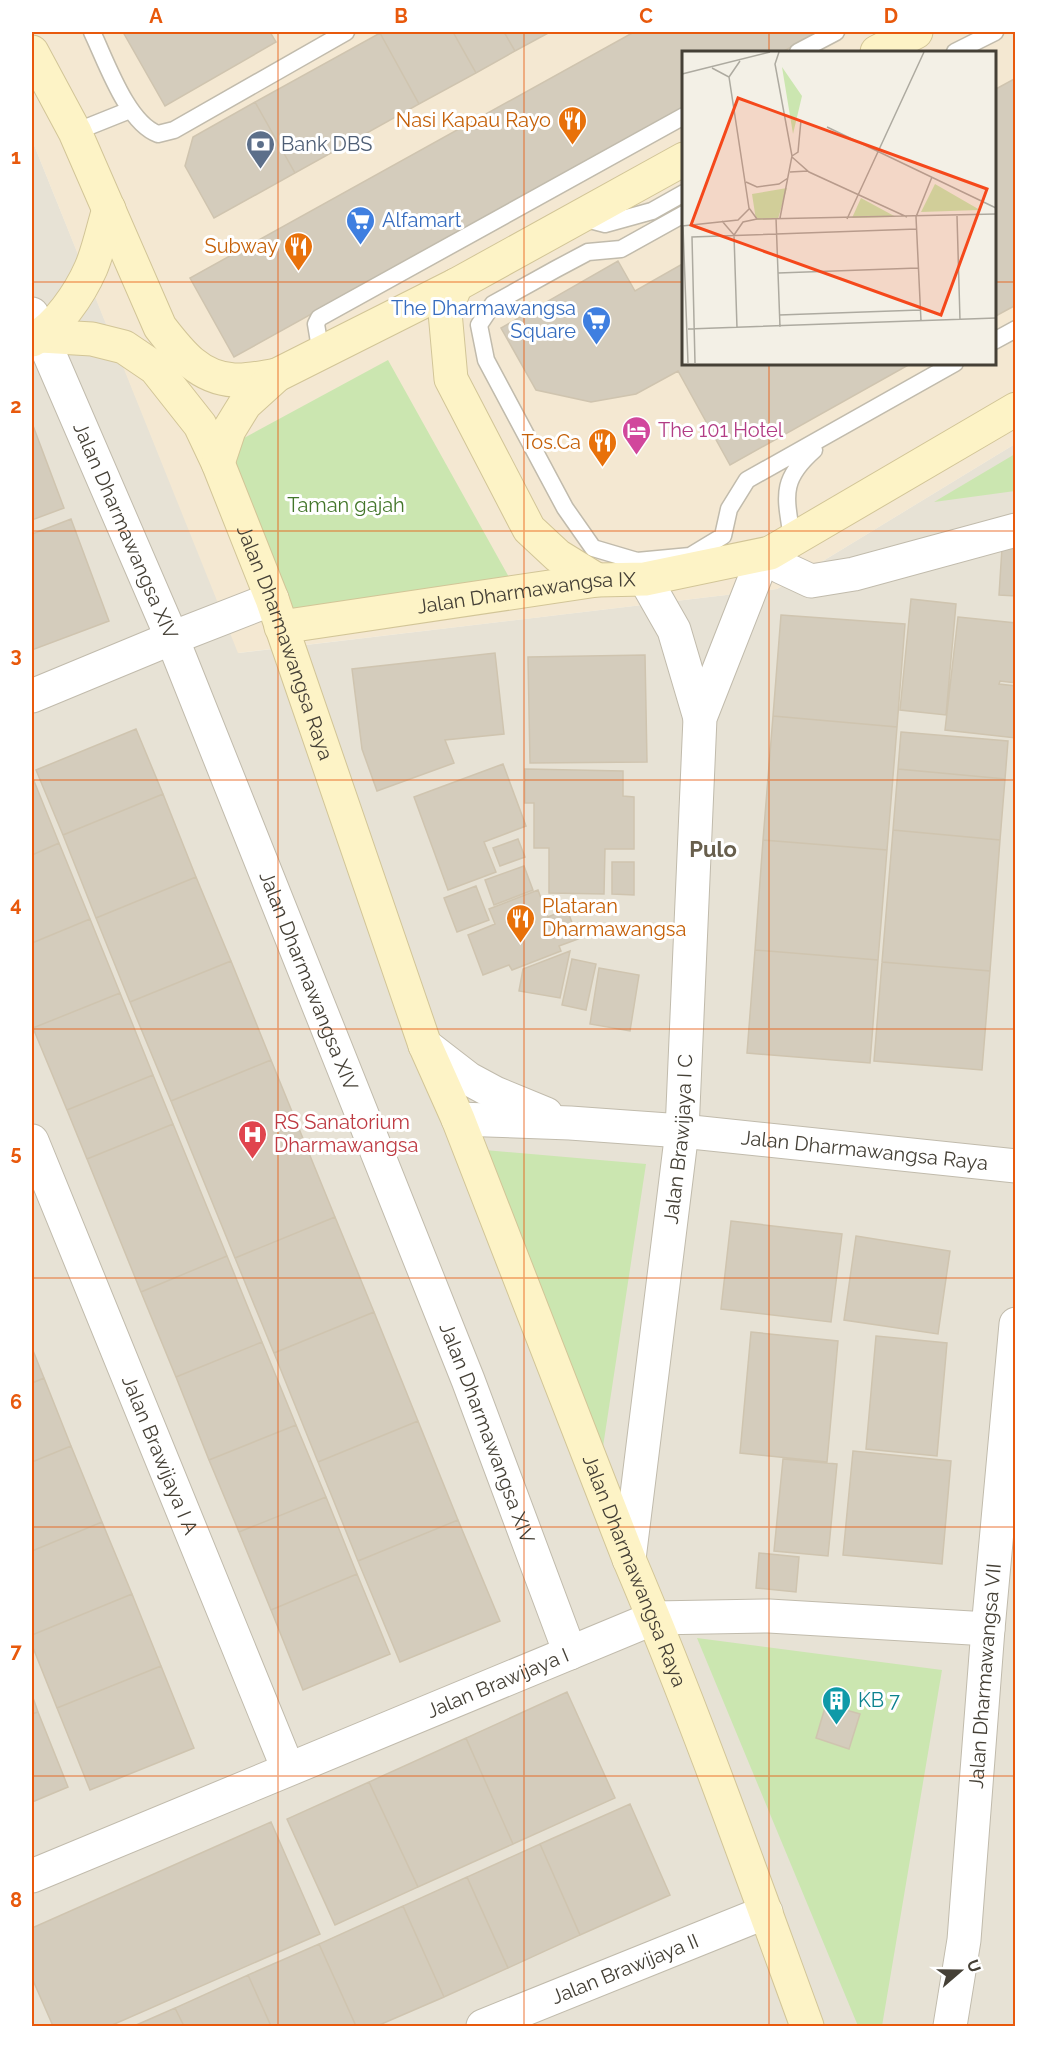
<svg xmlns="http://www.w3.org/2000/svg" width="1047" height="2058" viewBox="0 0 1047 2058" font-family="Raleway,sans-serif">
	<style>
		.residential { fill: #e7e2d5 }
		.commercial { fill: #f4e8d2; fill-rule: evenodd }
		.green { fill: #cbe6b0 }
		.building { fill: #d4ccbc; stroke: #cfc4af; stroke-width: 1.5 }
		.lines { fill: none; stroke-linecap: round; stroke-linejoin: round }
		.lane-casing { stroke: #c1bbac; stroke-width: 19 }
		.street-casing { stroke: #c1bbac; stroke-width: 35 }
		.secondary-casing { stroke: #d2c597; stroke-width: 35 }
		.lane { stroke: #fff; stroke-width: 16 }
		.street { stroke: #fff; stroke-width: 33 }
		.secondary { stroke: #fdf3c6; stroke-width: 33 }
		.grid { fill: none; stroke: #e8590c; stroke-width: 1.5; stroke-opacity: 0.55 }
		.labels { text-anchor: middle; stroke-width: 6; stroke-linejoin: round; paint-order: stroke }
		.food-label { font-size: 20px; fill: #c56008; stroke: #fff; text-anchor: end }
		.service-label { font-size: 20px; fill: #4e5e75; stroke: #fff; text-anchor: start }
		.shop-label { font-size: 20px; fill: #366cbe; stroke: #fff; text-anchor: start }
		.hotel-label { font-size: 20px; fill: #b23c85; stroke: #fff; text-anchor: start }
		.park-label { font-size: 20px; fill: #43762a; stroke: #fff }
		.street-label { font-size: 20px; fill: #454036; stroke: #fff }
		.health-label { font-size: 20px; fill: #be3a42; stroke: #fff; text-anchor: start }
		.culture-label { font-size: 20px; fill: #0d838f; stroke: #fff; text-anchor: start }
		.quarter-label { font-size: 22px; font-weight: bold; fill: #685f4d; stroke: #fff }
		.inset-road { fill: none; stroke: #adaaa0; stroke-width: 1.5 }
		.view { fill: #f5481b; fill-opacity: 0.15; stroke: #f5481b; stroke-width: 3 }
		.inset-edge { fill: none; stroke: #454036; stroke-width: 3 }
		.neatline { fill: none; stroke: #e8590c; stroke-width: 2 }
		.grid-label { font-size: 20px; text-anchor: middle; font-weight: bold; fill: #e8590c }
	</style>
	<rect width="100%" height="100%" fill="#f3f0e6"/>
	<path class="residential" d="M32,140L239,653L777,589L1015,444V2026H32Z"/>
	<path class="commercial" d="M32,32H1015V444L777,589L238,653L32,140ZM684,52H994V363H684Z"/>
	<path class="green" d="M388,360L520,597L271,619L207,458Z
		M1015,454V491L934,502Z
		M473,1149L646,1164L599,1473Z
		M697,1638L942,1670L882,2026H858Z"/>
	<path class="building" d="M123,32H270L276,42L165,106Z
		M383,32H453L476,73L419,104L380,33Z
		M453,32H504L515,51L476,73Z
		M504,32H550L515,51Z
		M634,32H820L782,52H684V107L234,357L190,278Z
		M380,33L419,104L295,173L255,102Z
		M1016,78V305L994,317V90Z
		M255,102L295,173L214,218L185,166L193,137Z
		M618,261L635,291L684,263V363H912L730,465L678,371L636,394L591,402L536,390L501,328Z
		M32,423L64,508L32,520Z
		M71,519L109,621L32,650V534Z
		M1002,548L1016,549V596L999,595Z
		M911,599L956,604L946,715L900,710Z
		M781,615L905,624L897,727L773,716Z
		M958,617L1016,623V683L1000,681L999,684L1016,686V738L945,730Z
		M495,653L504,734L445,740L454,763L377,791L362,749L352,669Z
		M645,655L647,762L530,763L528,657Z
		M773,716L897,727L887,850L763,840Z
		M136,729L163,794L63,835L36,770Z
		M901,732L1008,741L1005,779L898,769Z
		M503,764L526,826L484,842L496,872L448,890L414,797Z
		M525,769L623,771V796L634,797V849H605L604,894L549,893V848H534V803H525Z
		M898,769L1005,779L1000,840L893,830Z
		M32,776L59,843L32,855Z
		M163,794L196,877L96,918L63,835Z
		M893,830L1000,840L990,971L882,962Z
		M518,839L525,857L500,866L493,848Z
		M763,840L887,850L878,960L755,950Z
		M59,843L90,919L32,943V855Z
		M612,862H634V895L612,894Z
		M524,866L533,890L494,905L485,880Z
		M196,877L231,961L130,1002L96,918Z
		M476,886L489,920L457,932L444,898Z
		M538,890L548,917L567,909L578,939L559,946L561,951L512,970L509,965L483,975L468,935L495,924L489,909Z
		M90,919L120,993L33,1028L32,1024V943Z
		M755,950L878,960L870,1063L747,1053Z
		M570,951L560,998L519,991L523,969Z
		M572,959L596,964L586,1010L562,1005Z
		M231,961L271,1060L171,1101L130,1002Z
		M882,962L990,971L982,1070L874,1061Z
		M599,968L639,975L630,1031L590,1024Z
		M120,993L153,1075L67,1110L33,1028Z
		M271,1060L335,1217L235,1258L171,1101Z
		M153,1075L173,1124L87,1159L67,1110Z
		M173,1124L227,1256L141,1292L87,1159Z
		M335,1217L374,1312L274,1353L235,1258Z
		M731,1221L842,1234L831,1322L721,1309Z
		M856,1236L950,1251L938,1334L844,1320Z
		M227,1256L262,1342L176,1377L141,1292Z
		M374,1312L418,1421L318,1462L274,1353Z
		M751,1332L838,1341L827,1462L740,1453Z
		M876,1336L947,1343L937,1456L866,1449Z
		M262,1342L296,1425L209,1460L176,1377Z
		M32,1348L44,1378L32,1383Z
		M44,1378L71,1446L32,1462V1383Z
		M418,1421L458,1520L358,1561L318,1462Z
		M296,1425L326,1497L239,1532L209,1460Z
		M71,1446L102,1522L32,1551V1462Z
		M853,1451L951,1461L942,1564L843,1555Z
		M783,1459L837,1464L828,1556L774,1551Z
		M326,1497L357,1574L271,1610L239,1532Z
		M458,1520L500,1621L400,1662L358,1561Z
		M102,1522L132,1594L32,1635V1551Z
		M759,1553L799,1557L796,1592L756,1588Z
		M357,1574L390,1654L303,1690L271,1610Z
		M132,1594L161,1666L57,1708L32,1645V1635Z
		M161,1666L194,1748L90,1790L57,1708Z
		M567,1692L615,1798L513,1844L466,1738Z
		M32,1695L38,1712L32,1714Z
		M826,1704L860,1714L849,1749L816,1738Z
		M38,1712L68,1787L32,1802V1714Z
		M466,1738L513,1844L418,1887L369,1782Z
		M369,1782L418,1887L335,1925L287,1819Z
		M630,1804L670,1895L580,1935L540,1844Z
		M271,1822L320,1934L110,2026H53L32,1978V1928Z
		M540,1844L580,1935L508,1968L467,1877Z
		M467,1877L508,1968L444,1997L403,1906Z
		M403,1906L444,1997L377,2026H356L319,1944Z
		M319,1944L356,2026H271L248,1975Z
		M248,1975L271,2026H184L175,2008Z
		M175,2008L184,2026H134Z"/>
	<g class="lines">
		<defs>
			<path id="lane" d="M92,32C106,61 127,123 158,134L174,130L346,32
				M798,52L836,32
				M955,52L995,32
				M75,132L130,110
				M684,214L621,249L588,252L556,269L493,304L479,325L486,360L565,508L593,548L637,561L690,556L723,536L729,509L747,480L955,363
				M582,218L605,224L652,211L684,193
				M994,341L1016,329
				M321,354L316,324L319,318L684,116
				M792,538C786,497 779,481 814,450"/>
			<g id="street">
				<path id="s1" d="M32,314L172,638L468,1380L570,1653"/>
				<path d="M770,553L781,567L811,581L854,574L1016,530"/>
				<path d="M645,579L674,630L700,718"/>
				<path d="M32,696L172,638L272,599"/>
				<path d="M425,1045L469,1079L495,1093L546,1114"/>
				<path id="s2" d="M458,1119L570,1123L682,1131L1016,1166"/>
				<path id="s3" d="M32,1141L288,1769"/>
				<path id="s4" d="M629,1559L682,1131L700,718L764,555"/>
				<path id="s5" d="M32,1876L654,1618L769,1616L988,1629"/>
				<path id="s6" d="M483,2026L766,1912"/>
				<path id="s7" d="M950,2026L964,1940L988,1629L1016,1324"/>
			</g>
			<g id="secondary">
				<path d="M32,52L75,132L160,327C180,353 199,378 234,380C248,381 264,377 277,375"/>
				<path d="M877,52L916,32"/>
				<path d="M456,285L445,312L451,379L529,529L558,556L597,580"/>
				<path id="s8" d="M41,336L92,339L124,347L155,368L200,425L218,463L272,599L425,1045L458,1119L629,1559C694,1712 750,1870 807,2026"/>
				<path d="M32,340C57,328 80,293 91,268C99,249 103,228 109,209"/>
				<path d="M218,463L229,430L245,404L277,375L456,285L684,159"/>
				<path id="s9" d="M281,627L597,580L645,579L770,553L1016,409"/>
			</g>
		</defs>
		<use href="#lane" class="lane-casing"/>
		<use href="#street" class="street-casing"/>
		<use href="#secondary" class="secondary-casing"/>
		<use href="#lane" class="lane"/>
		<use href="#street" class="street"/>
		<use href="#secondary" class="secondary"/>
	</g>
	<path class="grid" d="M278,32V2026M524,32V2026M769,32V52M32,282H684M994,282H1016M769,363V2026M32,531H1016M32,780H1016M32,1029H1016M32,1278H1016M32,1527H1016M32,1776H1016"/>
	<defs>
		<symbol id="restaurant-pin" viewBox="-11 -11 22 30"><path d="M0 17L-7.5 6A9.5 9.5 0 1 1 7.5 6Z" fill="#e8710a" stroke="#fff"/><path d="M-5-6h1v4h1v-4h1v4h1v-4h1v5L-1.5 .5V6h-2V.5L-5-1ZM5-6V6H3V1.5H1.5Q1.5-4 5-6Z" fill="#fff"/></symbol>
		<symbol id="bank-pin" viewBox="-11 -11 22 30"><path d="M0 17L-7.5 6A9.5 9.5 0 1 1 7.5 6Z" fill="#5c6f8a" stroke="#fff"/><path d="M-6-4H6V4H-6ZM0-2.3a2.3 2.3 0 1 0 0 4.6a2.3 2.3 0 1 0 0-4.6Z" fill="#fff"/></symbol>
		<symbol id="supermarket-pin" viewBox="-11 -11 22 30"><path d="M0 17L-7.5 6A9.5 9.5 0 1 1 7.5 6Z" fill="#3f7fe0" stroke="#fff"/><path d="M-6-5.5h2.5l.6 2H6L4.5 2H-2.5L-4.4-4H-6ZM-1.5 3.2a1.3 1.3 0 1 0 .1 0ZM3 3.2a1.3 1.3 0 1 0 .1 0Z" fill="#fff"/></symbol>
		<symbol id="hotel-pin" viewBox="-11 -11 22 30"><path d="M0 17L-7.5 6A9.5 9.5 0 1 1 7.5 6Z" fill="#d1479c" stroke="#fff"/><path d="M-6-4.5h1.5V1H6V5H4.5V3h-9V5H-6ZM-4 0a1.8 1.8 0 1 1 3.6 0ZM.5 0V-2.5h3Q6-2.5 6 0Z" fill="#fff"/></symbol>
		<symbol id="hospital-pin" viewBox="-11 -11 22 30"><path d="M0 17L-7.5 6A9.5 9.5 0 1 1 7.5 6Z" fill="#e0444e" stroke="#fff"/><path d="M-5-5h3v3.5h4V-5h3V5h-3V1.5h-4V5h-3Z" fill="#fff"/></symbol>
		<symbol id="building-pin" viewBox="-11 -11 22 30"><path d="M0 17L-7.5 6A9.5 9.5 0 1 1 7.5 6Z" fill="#0f9aa8" stroke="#fff"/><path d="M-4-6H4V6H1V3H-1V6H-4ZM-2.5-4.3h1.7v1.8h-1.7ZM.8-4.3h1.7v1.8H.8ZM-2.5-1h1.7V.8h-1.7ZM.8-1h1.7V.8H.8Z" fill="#fff"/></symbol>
	</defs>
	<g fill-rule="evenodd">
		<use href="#restaurant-pin" x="556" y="104" width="33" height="45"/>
		<use href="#bank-pin" x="244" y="128" width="33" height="45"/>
		<use href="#supermarket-pin" x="344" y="204" width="33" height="45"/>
		<use href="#restaurant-pin" x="282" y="230" width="33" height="45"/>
		<use href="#supermarket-pin" x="580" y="304" width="33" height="45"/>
		<use href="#hotel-pin" x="620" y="414" width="33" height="45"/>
		<use href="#restaurant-pin" x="586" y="426" width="33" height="45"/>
		<use href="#restaurant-pin" x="504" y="902" width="33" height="45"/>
		<use href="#hospital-pin" x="236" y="1118" width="33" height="45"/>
		<use href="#building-pin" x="820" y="1684" width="33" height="45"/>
	</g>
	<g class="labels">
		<g class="food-label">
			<text x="551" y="127">Nasi Kapau Rayo</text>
			<text x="278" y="253">Subway</text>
			<text x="581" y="449">Tos.Ca</text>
			<text x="542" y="913" text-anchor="start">Plataran<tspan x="542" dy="23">Dharmawangsa</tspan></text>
		</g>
		<g class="service-label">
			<text x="281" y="151">Bank DBS</text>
		</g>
		<g class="shop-label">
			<text x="382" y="227">Alfamart</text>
			<text x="576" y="315" text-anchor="end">The Dharmawangsa<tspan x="576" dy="23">Square</tspan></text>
		</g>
		<g class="hotel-label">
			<text x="658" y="437">The 101 Hotel</text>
		</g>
		<g class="park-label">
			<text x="346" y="512">Taman gajah</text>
		</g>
		<g class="street-label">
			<text dy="7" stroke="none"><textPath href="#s1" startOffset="236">Jalan Dharmawangsa XIV</textPath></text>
			<text dy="7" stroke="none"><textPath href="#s9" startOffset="248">Jalan Dharmawangsa IX</textPath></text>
			<text dy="7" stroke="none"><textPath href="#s8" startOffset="428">Jalan Dharmawangsa Raya</textPath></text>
			<text dy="7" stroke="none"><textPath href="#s1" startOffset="722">Jalan Dharmawangsa XIV</textPath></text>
			<text dy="7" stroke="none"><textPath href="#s4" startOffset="423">Jalan Brawijaya I C</textPath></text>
			<text dy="7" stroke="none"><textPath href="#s2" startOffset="408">Jalan Dharmawangsa Raya</textPath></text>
			<text dy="7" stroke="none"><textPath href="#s1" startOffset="1208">Jalan Dharmawangsa XIV</textPath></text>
			<text dy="7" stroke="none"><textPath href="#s3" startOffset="339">Jalan Brawijaya I A</textPath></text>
			<text dy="7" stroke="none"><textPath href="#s8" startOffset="1420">Jalan Dharmawangsa Raya</textPath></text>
			<text dy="7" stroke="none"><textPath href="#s7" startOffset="352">Jalan Dharmawangsa VII</textPath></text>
			<text dy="7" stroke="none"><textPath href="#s5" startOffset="504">Jalan Brawijaya I</textPath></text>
			<text dy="7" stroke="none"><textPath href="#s6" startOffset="153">Jalan Brawijaya II</textPath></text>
		</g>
		<g class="health-label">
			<text x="274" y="1129">RS Sanatorium<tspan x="274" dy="23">Dharmawangsa</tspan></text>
		</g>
		<g class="culture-label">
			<text x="858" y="1707">KB 7</text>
		</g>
		<g class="quarter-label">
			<text x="713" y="857">Pulo</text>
		</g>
	</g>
	<g transform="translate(682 51)">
		<rect width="314" height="314" fill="#f3f0e6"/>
		<path d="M100,16L120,45L111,83ZM253,133L298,159L239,161ZM105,137L96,168L74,169L70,143ZM179,147L214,166L170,167Z" fill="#cbe6b0"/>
		<path class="inset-road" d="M97,1L93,13L110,105L98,167M30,17L47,26L67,157L75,168M0,23L88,1M47,26L58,10M145,76L314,157M110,105L116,101L119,69M110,106L127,121L225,166M108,121L126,120M64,131L75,136L97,133L106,127M275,165L278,269M94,167L98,276M165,168L242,1M40,170L52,184L55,277M0,175L56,169L67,158M1,175L6,312M52,184L61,171L75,168L314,163M96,222L236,217M97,264L238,259M239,270L234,166L250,126M6,278L314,267M13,312L10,186L235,178"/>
		<path class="view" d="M56,47L305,138L259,264L9,174Z"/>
		<rect width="314" height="314" class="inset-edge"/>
	</g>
	<rect width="1047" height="2058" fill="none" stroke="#ffffff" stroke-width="66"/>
	<g transform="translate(960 1971) rotate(70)" stroke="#ffffff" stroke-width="4.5" paint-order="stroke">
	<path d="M0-4.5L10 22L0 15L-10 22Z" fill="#454036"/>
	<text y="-9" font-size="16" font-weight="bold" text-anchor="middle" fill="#454036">U</text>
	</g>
	<rect x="33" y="33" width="981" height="1992" class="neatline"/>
	<g class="grid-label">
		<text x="156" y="23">A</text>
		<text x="401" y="23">B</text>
		<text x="646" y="23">C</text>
		<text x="891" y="23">D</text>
		<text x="16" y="164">1</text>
		<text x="16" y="413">2</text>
		<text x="16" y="662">3</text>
		<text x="16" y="911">4</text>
		<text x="16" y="1160">5</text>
		<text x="16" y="1409">6</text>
		<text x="16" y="1658">7</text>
		<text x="16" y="1907">8</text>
	</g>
</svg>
